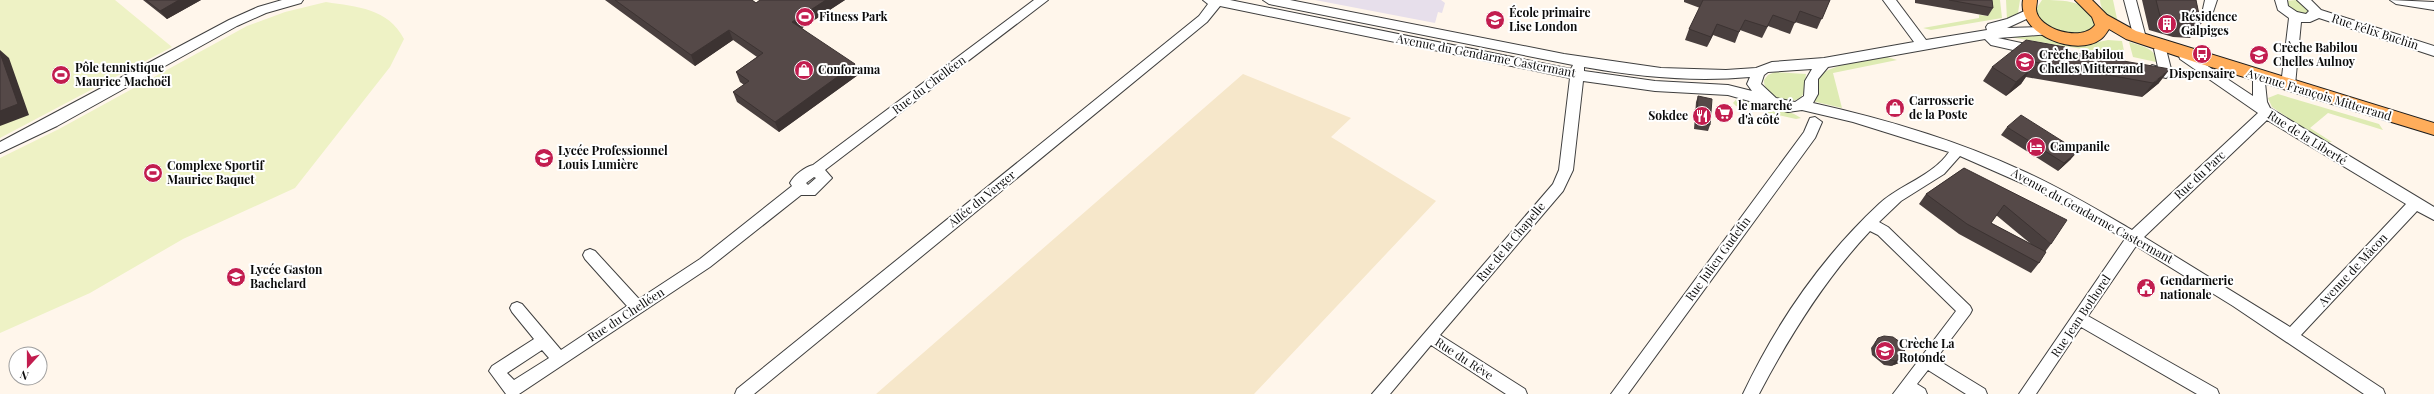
<svg xmlns="http://www.w3.org/2000/svg" width="2434" height="394" viewBox="0 0 2434 394" font-family="'Playfair Display',serif">
	<style>
		.industrial { fill: #e7dfeb }
		.farmland { fill: #f6e7ca }
		.green { fill: #deebb3 }
		.pitch { fill: #eef2c5 }
		.lines { fill: none; stroke-linecap: round; stroke-linejoin: round }
		.minor-casing { stroke: #3f3f3f; stroke-width: 2 }
		.major-casing { stroke: #1d1d1d; stroke-width: 2 }
		.minor { fill: #fff; fill-rule: evenodd }
		.major { fill: #ffad5b; fill-rule: evenodd }
		.wall { fill: #493f3e; fill-rule: evenodd }
		.shaded-wall { fill: #3c3332 }
		.building { fill: #554948; stroke: #3c3332 }
		.labels { text-anchor: middle; stroke-width: 4; stroke-linejoin: round; paint-order: stroke }
		.poi-label { font-size: 12px; font-weight: bold; fill: #0c0c0c; stroke: #fff; text-anchor: start }
		.street-label { font-size: 12px; fill: #0c0c0c; stroke: #fff }
	</style>
	<rect width="100%" height="100%" fill="#fff6eb"/>
	<path class="industrial" d="M1315,0H1441L1445,3L1442,13L1438,12L1435,23Z"/>
	<path class="farmland" d="M1243,74L1351,118L1331,137L1436,201L1254,394H876Z"/>
	<path class="green" d="M1985,0H2000L2002,18L1931,30L1923,28L1979,18V15L1988,16Z
		M2006,0H2020L2018,13L2007,20Z
		M2042,0C2061,0 2096,0 2095,27C2091,29 2087,33 2084,34C2066,39 2040,27 2036,9Z
		M2100,0H2113L2119,28C2112,21 2100,11 2100,0Z
		M2296,0L2310,10L2309,14L2303,15L2287,8L2286,1Z
		M2036,33L2080,46L2108,40L2122,41L2125,56L2009,37Z
		M2129,42C2138,45 2158,48 2156,62L2133,57Z
		M1887,57L1897,60L1833,73L1842,108L1812,101C1813,95 1813,85 1816,80C1825,64 1869,60 1887,57Z
		M1775,72L1806,74C1805,79 1806,87 1804,92C1798,110 1762,97 1764,80L1768,75Z
		M2278,94L2379,124L2383,130L2328,113L2310,128L2332,142H2324L2272,107L2268,98Z
		M1740,95L1794,114L1801,118L1796,119L1736,106L1733,103Z"/>
	<path class="pitch" d="M0,0H115L172,47L0,138Z
		M326,2C357,7 388,8 404,39L390,67L295,188L183,239L90,293L0,333V158L59,129L247,26L285,12Z"/>
	<g class="lines">
		<defs>
			<path id="minor" d="M282,0H303L301,3L266,13L237,26L57,126L0,153V142L229,20L258,7Z
				M1034,0H1048L825,170L832,178L815,195H801L710,267L519,394H506L489,371L492,366L534,339L512,312L510,308L512,304L517,302L522,304L561,350L627,306L585,259L583,255L585,251L590,249L595,251L639,299L700,259L792,186L790,183C794,175 805,167 813,165ZM814,177L816,178L808,185L806,183ZM542,350L549,358L514,380L507,373Z
				M1203,0H1230L1571,69L1573,65L1269,4L1263,0H1290L1564,54L1661,68L1726,70L1756,68L1772,62L1824,58L1914,42L1883,0H1896L1926,40L1987,30L1986,27L1988,24L2007,19L2029,9L2035,13L2033,16L2007,28L2047,27L2051,28L2053,31L2051,34L1998,38L2040,47L2041,50L2040,53L2035,55L1991,45L1985,39L1828,67L1818,79V94L1813,103C1885,119 1956,140 2023,171C2061,188 2096,209 2132,230L2258,113L2180,59L2179,56L2185,51L2253,96V76L2259,71L2264,73L2267,102L2270,108L2434,207V220L2417,211L2301,335L2383,389L2385,394H2364L2233,306L2136,246L2088,316L2217,389L2219,394H2197L2081,327L2036,394H2019L2125,239L2035,189L1960,156L1944,174L1901,201L1879,222L1888,227L1970,306L1972,310L1970,314L1936,359L1985,389L1987,394H1966L1928,370L1917,384L1925,389L1927,394H1893L1956,311L1878,235L1870,231C1825,279 1790,335 1759,394H1743C1776,324 1822,257 1879,204C1899,185 1933,176 1949,152L1853,122L1802,110L1788,112L1728,95L1655,91L1583,81L1573,170L1563,191L1440,335L1525,389L1527,394H1506L1431,345L1390,394H1372L1553,184L1559,170L1570,78L1220,6L1207,22L754,394H735L737,389L1199,16L1208,4ZM1584,67C1639,77 1694,82 1750,77L1747,84L1752,91L1728,85L1655,81L1584,71ZM1812,69L1805,81L1804,96L1795,102L1776,98L1761,84L1764,75L1768,72ZM2267,120L2406,204L2290,327L2144,237Z
				M2124,0H2136L2146,38L2144,41L2140,42L2134,38Z
				M2205,0H2217L2213,12H2205L2203,9Z
				M2275,0H2287L2288,6L2297,12L2306,14L2309,11L2297,0H2311L2321,10L2434,46V56L2319,18L2310,22H2301L2295,85L2288,90L2283,88L2281,85L2289,18L2278,10Z
				M2390,0L2434,2V10L2396,4Z
				M2160,44L2166,49L2172,73L2166,78L2147,73L2146,70L2152,65L2158,67L2154,49Z
				M1815,117L1822,122L1815,138L1628,394H1611L1804,132L1810,118Z"/>
			<path id="major" d="M2023,0H2037C2037,3 2036,7 2036,9C2037,29 2082,43 2095,25L2092,17L2075,0H2092L2107,15L2136,31L2434,123V135L2198,63L2126,39L2109,29C2107,32 2104,37 2101,39C2076,58 2017,34 2023,0Z"/>
		</defs>
		<use href="#minor" class="minor-casing"/>
		<use href="#major" class="major-casing"/>
		<use href="#minor" class="minor"/>
		<use href="#major" class="major"/>
	</g>
	<path class="wall" d="M143,0H201L167,19Z
		M605,0H752L756,3L760,0H845L802,28L858,75L779,132L737,102L733,92L744,85L740,82L736,72L757,57L733,40L695,66Z
		M1684,0H1830L1817,29L1795,22L1790,34L1768,26L1762,38L1740,30L1735,43L1713,35L1707,47L1685,40L1689,29L1700,8L1684,2Z
		M1915,0H1992L1993,8L1988,16L1915,3Z
		M2142,0H2196L2201,24L2190,38L2173,37L2149,30Z
		M2065,51L2159,83L2142,97L2026,77L2021,84L2006,96L1983,81L1992,67Z
		M1698,96L1710,125L1708,131L1694,129L1696,102Z
		M2007,127L2071,159L2058,171L2001,135Z
		M1964,168L2051,244L2045,252L2039,263L2031,273L1959,234L1919,204L1926,194ZM1996,215L2031,244L1991,223Z
		M1878,338L1903,358L1899,363L1891,366L1884,365L1872,355L1871,348Z"/>
	<path class="shaded-wall" d="M179,0H201L167,19L160,11Z
		M826,0H845L796,32L792,22Z
		M1717,24L1713,35L1707,47L1711,37Z
		M729,30L733,40L695,66L691,55Z
		M0,50L9,58L29,115L0,126Z
		M855,64L858,75L779,132L775,122Z
		M2170,69L2159,83L2142,97L2153,83Z
		M2030,70L2021,84L2006,96L2016,82Z
		M2078,151L2071,159L2058,171L2064,163Z
		M1903,358L1899,363L1891,366L1895,361Z"/>
	<path class="building" d="M146,0H179L160,11Z
		M615,0H752L756,3L760,0H826L792,22L855,64L775,122L733,92L749,81L736,72L763,53L729,30L691,55Z
		M1703,0H1830L1822,19L1800,11L1795,23L1773,15L1767,27L1745,20L1739,32L1717,24L1711,37L1689,29Z
		M1949,0H1992L1993,8Z
		M2156,0H2196L2201,24L2184,22L2160,16Z
		M2026,40L2065,47V51L2170,69L2153,83L2029,61L2030,70L2016,82L1992,67Z
		M0,53L18,104L0,111Z
		M1698,96L1712,99L1710,125L1697,123Z
		M2021,115L2078,151L2064,163L2007,127Z
		M1964,168L2067,220L2051,244L2004,205L1991,223L2046,252L2039,263L1967,224L1926,194Z
		M1884,336L1893,337L1900,342L1905,348L1903,358L1895,361L1888,359L1876,350L1875,343L1878,338Z"/>
	<defs>
		<symbol id="stadium-disc" viewBox="-11 -11 22 22"><circle r="9.5" fill="#c21d4f" stroke="#fff"/><path d="M0-5a6.5 5 0 1 0 0 10a6.5 5 0 1 0 0-10ZM-3.5-1.8h7v3.6h-7Z" fill="#fff"/></symbol>
		<symbol id="school-disc" viewBox="-11 -11 22 22"><circle r="9.5" fill="#c21d4f" stroke="#fff"/><path d="M0-5L7-2L0 1L-7-2ZM-4 1L0 2.5L4 1V4Q0 6-4 4Z" fill="#fff"/></symbol>
		<symbol id="building-disc" viewBox="-11 -11 22 22"><circle r="9.5" fill="#c21d4f" stroke="#fff"/><path d="M-4-6H4V6H1V3H-1V6H-4ZM-2.5-4.3h1.7v1.8h-1.7ZM.8-4.3h1.7v1.8H.8ZM-2.5-1h1.7V.8h-1.7ZM.8-1h1.7V.8H.8Z" fill="#fff"/></symbol>
		<symbol id="bus-disc" viewBox="-11 -11 22 22"><circle r="9.5" fill="#c21d4f" stroke="#fff"/><path d="M-5-6H5V4H4V6H2V4H-2V6H-4V4H-5ZM-3.5-4V0h7V-4ZM-3.5 1.2v1.5H-2V1.2ZM2 1.2v1.5H3.5V1.2Z" fill="#fff"/></symbol>
		<symbol id="shop-disc" viewBox="-11 -11 22 22"><circle r="9.5" fill="#c21d4f" stroke="#fff"/><path d="M-5-2.5h2.3a2.7 3.5 0 0 1 5.4 0H5L5.5 6h-11ZM-1.5-2.5h3a1.5 2.3 0 0 0-3 0Z" fill="#fff"/></symbol>
		<symbol id="supermarket-disc" viewBox="-11 -11 22 22"><circle r="9.5" fill="#c21d4f" stroke="#fff"/><path d="M-6-5.5h2.5l.6 2H6L4.5 2H-2.5L-4.4-4H-6ZM-1.5 3.2a1.3 1.3 0 1 0 .1 0ZM3 3.2a1.3 1.3 0 1 0 .1 0Z" fill="#fff"/></symbol>
		<symbol id="restaurant-disc" viewBox="-11 -11 22 22"><circle r="9.5" fill="#c21d4f" stroke="#fff"/><path d="M-5-6h1v4h1v-4h1v4h1v-4h1v5L-1.5 .5V6h-2V.5L-5-1ZM5-6V6H3V1.5H1.5Q1.5-4 5-6Z" fill="#fff"/></symbol>
		<symbol id="hotel-disc" viewBox="-11 -11 22 22"><circle r="9.5" fill="#c21d4f" stroke="#fff"/><path d="M-6-4.5h1.5V1H6V5H4.5V3h-9V5H-6ZM-4 0a1.8 1.8 0 1 1 3.6 0ZM.5 0V-2.5h3Q6-2.5 6 0Z" fill="#fff"/></symbol>
		<symbol id="civic-disc" viewBox="-11 -11 22 22"><circle r="9.5" fill="#c21d4f" stroke="#fff"/><path d="M-.6-6.5H3V-4.5H.6V-3L4-1V1h2V6H-6V1h2V-1L-.6-3ZM-1.2 2.5V6h2.4V2.5Z" fill="#fff"/></symbol>
	</defs>
	<g fill-rule="evenodd">
		<use href="#stadium-disc" x="794" y="6" width="22" height="22"/>
		<use href="#school-disc" x="1484" y="9" width="22" height="22"/>
		<use href="#building-disc" x="2156" y="13" width="22" height="22"/>
		<use href="#bus-disc" x="2191" y="43" width="22" height="22"/>
		<use href="#school-disc" x="2248" y="44" width="22" height="22"/>
		<use href="#school-disc" x="2014" y="51" width="22" height="22"/>
		<use href="#shop-disc" x="793" y="59" width="22" height="22"/>
		<use href="#stadium-disc" x="50" y="64" width="22" height="22"/>
		<use href="#shop-disc" x="1884" y="97" width="22" height="22"/>
		<use href="#supermarket-disc" x="1713" y="102" width="22" height="22"/>
		<use href="#restaurant-disc" x="1691" y="105" width="22" height="22"/>
		<use href="#hotel-disc" x="2025" y="136" width="22" height="22"/>
		<use href="#school-disc" x="533" y="147" width="22" height="22"/>
		<use href="#stadium-disc" x="142" y="162" width="22" height="22"/>
		<use href="#school-disc" x="225" y="266" width="22" height="22"/>
		<use href="#civic-disc" x="2135" y="277" width="22" height="22"/>
		<use href="#school-disc" x="1874" y="340" width="22" height="22"/>
	</g>
	<g class="labels">
		<g class="poi-label">
			<text x="1509" y="17">École primaire<tspan x="1509" dy="14">Lise London</tspan></text>
			<text x="819" y="21">Fitness Park</text>
			<text x="2181" y="21">Résidence<tspan x="2181" dy="14">Galpiges</tspan></text>
			<text x="2273" y="52">Crèche Babilou<tspan x="2273" dy="14">Chelles Aulnoy</tspan></text>
			<text x="2039" y="59">Crèche Babilou<tspan x="2039" dy="14">Chelles Mitterrand</tspan></text>
			<text x="75" y="72">Pôle tennistique<tspan x="75" dy="14">Maurice Machoël</tspan></text>
			<text x="818" y="74">Conforama</text>
			<text x="2202" y="78" text-anchor="middle">Dispensaire</text>
			<text x="1909" y="105">Carrosserie<tspan x="1909" dy="14">de la Poste</tspan></text>
			<text x="1738" y="110">le marché<tspan x="1738" dy="14">d'à côté</tspan></text>
			<text x="1688" y="120" text-anchor="end">Sokdee</text>
			<text x="2050" y="151">Campanile</text>
			<text x="558" y="155">Lycée Professionnel<tspan x="558" dy="14">Louis Lumière</tspan></text>
			<text x="167" y="170">Complexe Sportif<tspan x="167" dy="14">Maurice Baquet</tspan></text>
			<text x="250" y="274">Lycée Gaston<tspan x="250" dy="14">Bachelard</tspan></text>
			<text x="2160" y="285">Gendarmerie<tspan x="2160" dy="14">nationale</tspan></text>
			<text x="1899" y="348">Crèche La<tspan x="1899" dy="14">Rotonde</tspan></text>
		</g>
		<g class="street-label">
			<text transform="translate(2375 32) rotate(18)" y="4">Rue Félix Buchin</text>
			<text transform="translate(1486 56) rotate(11)" y="4">Avenue du Gendarme Castermant</text>
			<text transform="translate(929 85) rotate(-37)" y="4">Rue du Chelléen</text>
			<text transform="translate(2319 95) rotate(17)" y="4">Avenue François Mitterrand</text>
			<text transform="translate(2307 138) rotate(32)" y="4">Rue de la Liberté</text>
			<text transform="translate(2200 175) rotate(-43)" y="4">Rue du Parc</text>
			<text transform="translate(982 199) rotate(-39)" y="4">Allée du Verger</text>
			<text transform="translate(2092 216) rotate(29)" y="4">Avenue du Gendarme Castermant</text>
			<text transform="translate(1511 242) rotate(-50)" y="4">Rue de la Chapelle</text>
			<text transform="translate(1718 259) rotate(-54)" y="4">Rue Julien Gudefin</text>
			<text transform="translate(2353 270) rotate(-47)" y="4">Avenue de Mâcon</text>
			<text transform="translate(626 315) rotate(-33)" y="4">Rue du Chelléen</text>
			<text transform="translate(2081 316) rotate(-56)" y="4">Rue Jean Bothorel</text>
			<text transform="translate(1464 359) rotate(33)" y="4">Rue du Rêve</text>
		</g>
	</g>
	<g transform="translate(28 366) rotate(201)"><circle r="19" fill="#ffffff" stroke="#9e9e9e"/>
	<path d="M0-3L7 15L0 10L-7 15Z" fill="#c21d4f"/>
	<text y="-6" font-size="11" font-weight="bold" text-anchor="middle" fill="#0c0c0c">N</text>
	</g>
</svg>
